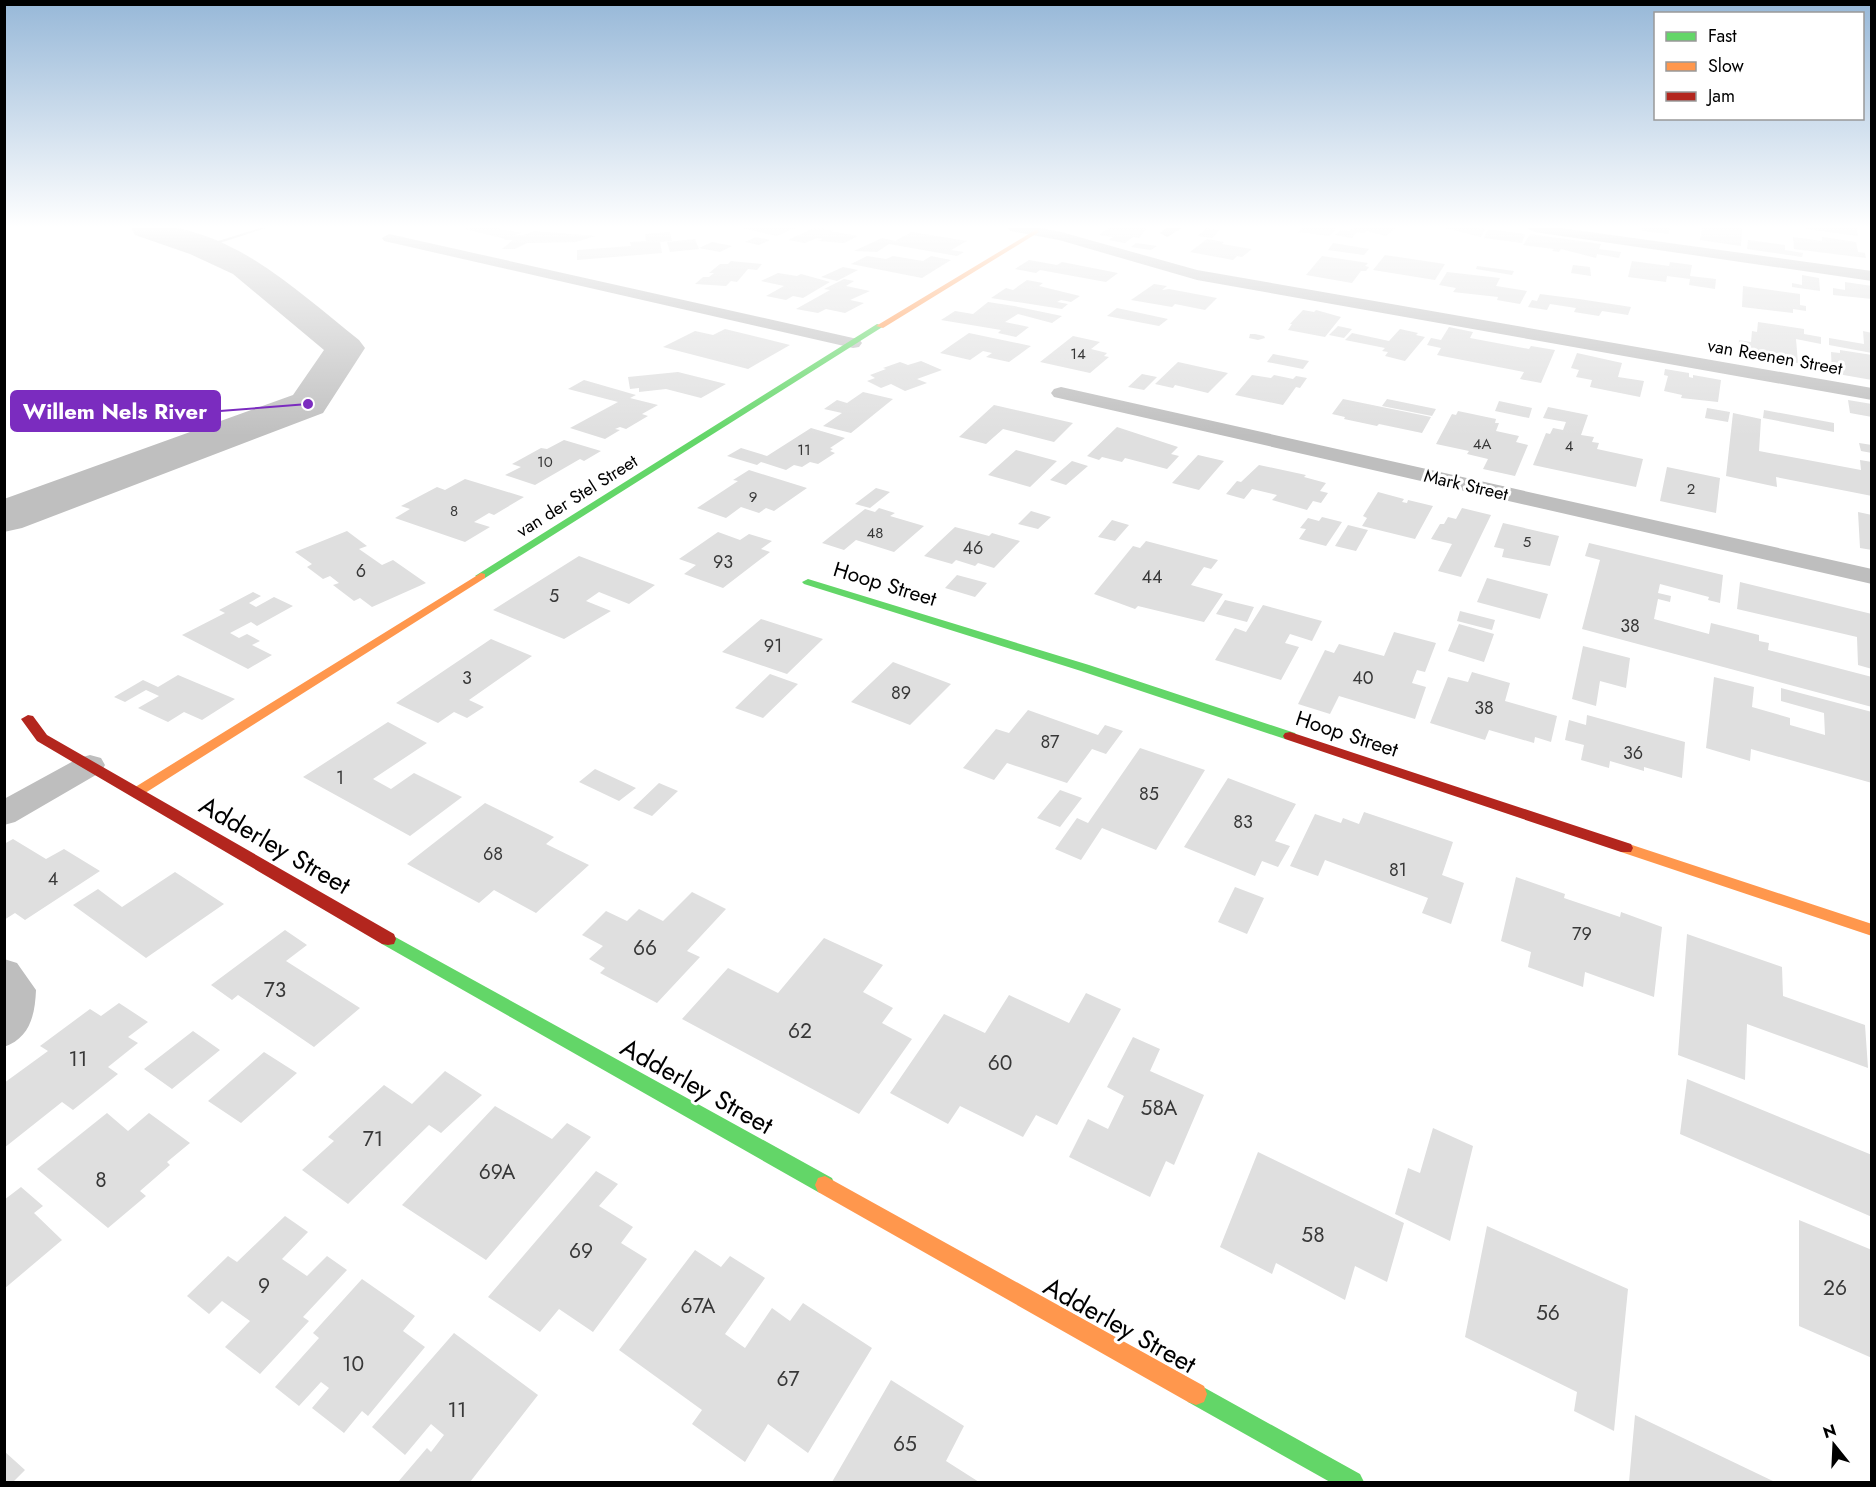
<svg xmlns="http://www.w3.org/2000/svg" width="1876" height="1487" viewBox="0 0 1876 1487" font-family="Jost,sans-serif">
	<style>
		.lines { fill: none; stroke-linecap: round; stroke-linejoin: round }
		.stream { fill: #bfbfbf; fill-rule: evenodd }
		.river { fill: #bfbfbf; fill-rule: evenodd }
		.building { fill: #dfdfdf }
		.street { fill: #bebebe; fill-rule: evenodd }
		.fast { fill: #63d668; fill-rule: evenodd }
		.slow { fill: #ff974d; fill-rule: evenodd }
		.jam { fill: #b3261e; fill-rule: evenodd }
		.labels { text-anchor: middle; stroke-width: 6; stroke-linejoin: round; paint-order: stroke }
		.far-number-label { font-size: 15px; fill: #383838 }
		.far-street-label { font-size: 18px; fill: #000; stroke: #fff }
		.number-label { font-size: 18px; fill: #383838 }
		.street-label { font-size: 21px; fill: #000; stroke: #fff }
		.near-number-label { font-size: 21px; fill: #383838 }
		.near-street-label { font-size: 26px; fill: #000; stroke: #fff }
		.leader { fill: none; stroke: #7b2cbf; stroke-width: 2 }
		.callout-dot { fill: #7b2cbf; stroke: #fff; stroke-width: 2 }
		.callout { fill: #7b2cbf; stroke: #7b2cbf; stroke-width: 2 }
		.callout-label { font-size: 22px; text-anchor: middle; font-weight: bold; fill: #fff }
	</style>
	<rect width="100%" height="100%" fill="#fff"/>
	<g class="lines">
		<path class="stream" d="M260,228H266L204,248L199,247Z"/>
		<path class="river" d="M131,228C145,228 162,225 177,228C248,242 303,296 359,340L365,348L323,413L22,528L4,532V499L293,395L324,350L233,274L190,254L135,235Z"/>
	</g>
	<path class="building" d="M470,228H497L521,233L515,235H524L534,231L595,236L576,242L527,243L515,249H502L513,240H503L506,239L464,229Z
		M741,228H795L777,236Z
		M814,228L833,230L830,231L858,236L844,243L818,241L823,239L817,238L805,243L788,240Z
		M1108,228H1147L1139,238L1133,237L1125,243L1109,240L1113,237L1099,235Z
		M1206,228L1220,230L1212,238L1198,236Z
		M1301,228H1337L1329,236L1298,232Z
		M1353,228H1395L1386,236L1366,231L1364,233L1357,232L1352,238L1335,235L1340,230L1349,231Z
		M1445,228H1474L1485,229L1481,237Z
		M1642,228H1670L1669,234L1642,231Z
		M1702,228H1742L1741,246L1700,240Z
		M1805,228H1857L1858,236L1805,229Z
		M1488,229L1525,234L1522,243L1484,238Z
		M670,232L672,241L660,242L662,253L577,260V250L631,246L630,242L646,241L645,234Z
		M912,232L967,241L951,250L964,252L957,256L889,244L877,252L854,251L882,238L895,241Z
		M1530,234L1601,244L1599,249L1621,252L1619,258L1597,254L1596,258L1561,249L1559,252L1552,251L1554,249L1523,245Z
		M756,237L770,240L759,245L745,242Z
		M1793,237L1822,241V237L1856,242L1858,252L1865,253L1866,258L1794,249Z
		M695,239L699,249L670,252L667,242Z
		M1207,239L1224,242L1222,244L1252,249L1242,257L1237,256L1233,260L1190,252Z
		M1748,240L1785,245V250L1803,253L1802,257L1747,249Z
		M712,242L732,246L720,252L699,248Z
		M1136,243L1157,246L1151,250L1131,247Z
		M1333,243L1369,249L1364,255L1328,250Z
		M1385,255L1445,264L1435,280L1373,270Z
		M867,256L886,259L893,256L923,261L931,256L951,260L922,278L851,264Z
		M1322,256L1368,263L1365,266L1369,267L1366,271H1361L1352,283L1306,275Z
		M1029,260L1057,265L1062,262L1118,273L1106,282L1040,270L1036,273L1015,269Z
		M731,261L762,264L757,270L748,269L737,282L731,281L726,286L695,284L703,277H709L714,273H709L720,264H728Z
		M1632,261L1669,266L1670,262L1692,265L1690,276L1716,279L1715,289L1689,285L1690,279L1667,276L1666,282L1628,277Z
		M1573,265L1590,267L1591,276L1571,273Z
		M1477,266L1514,271L1512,275L1476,269Z
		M843,267L858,270L837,281L821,277Z
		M1447,272L1500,278L1496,286L1527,291L1520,304L1497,300L1498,297L1453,292L1456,288L1439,285Z
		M778,273L797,276L801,274L830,282L803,298L793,296L786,300L766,296L784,286L761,281Z
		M1802,275L1819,278L1820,291L1792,287V283L1802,285Z
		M844,279L854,281L846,286L870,291L850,300L864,303L845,313L826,309L818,313L796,309L830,290L824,289Z
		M1027,280L1043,283L1039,286L1080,296L1071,302L1061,300L1057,302L1068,304L1062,309L991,298L1006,288L1013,290Z
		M1845,282L1872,286V299L1833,295V288L1845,290Z
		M1154,284L1167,286L1162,290L1169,289L1217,298L1205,310L1175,304L1172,307L1131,300Z
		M1743,286L1800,294V305L1806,306V311L1793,309V313L1742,307Z
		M1540,294L1579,299L1631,307L1628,315L1602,311L1599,316L1574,312L1576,308L1550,304L1547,310L1528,307L1532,300L1537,301Z
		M988,302L1014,306L1062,316L1052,323L1018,314L1005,322L1029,327L1016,337L998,333L1001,330L941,320L955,311L973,314Z
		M1117,308L1168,319L1159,326L1107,316Z
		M1303,310L1314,312L1316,310L1341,317L1325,337L1288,330L1292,324H1290Z
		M1758,322L1804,329V334L1821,337V344L1796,339L1798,363L1738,354L1739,340L1751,342L1752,331L1757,332Z
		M1338,326L1352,329L1344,338L1329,335Z
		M1449,327L1473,332L1470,338L1529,349L1531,346L1555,350L1541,383L1520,379L1524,372L1437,355L1441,348L1427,345L1431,338L1441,340Z
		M725,329L790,345L748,369L663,347L695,331L713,335Z
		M1400,329L1418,333L1416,335L1425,337L1405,361L1385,356L1388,352L1382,351L1385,348L1345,340L1352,333L1389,341Z
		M1863,331L1872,333V353L1829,345V338L1864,344Z
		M969,333L1031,346L1009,362L986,357L992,353L983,351L970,360L940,353Z
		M1255,334L1264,336L1265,338L1258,340L1249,338L1250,334Z
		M1073,336L1100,342L1091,349L1107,353L1104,356L1109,357L1090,373L1040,362Z
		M1840,350L1872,355V380L1832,373L1831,352L1840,353Z
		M1577,353L1622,363L1618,377L1644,381L1640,397L1590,387L1592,380L1576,377L1579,370L1571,368Z
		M1273,354L1309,361L1303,369L1267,362Z
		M921,361L942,370L917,379L927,383L905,391L891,384L881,388L867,381L875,378L870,375L886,369L883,368L900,362L908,365Z
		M1178,362L1228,373L1208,393L1175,385L1173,388L1155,384Z
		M1665,369L1689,373V377L1693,378V375L1721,380L1718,402L1681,398L1682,395L1664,391L1668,376L1664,375Z
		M678,372L726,384L701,398L666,389L639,392V388L630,389L628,377Z
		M1142,374L1157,377L1144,390L1128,387Z
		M1252,375L1271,378L1274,375L1293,379L1296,376L1307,378L1300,388L1296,387L1283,405L1235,395Z
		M584,380L636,395L630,398L658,405L642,414L648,416L626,429L620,427L615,429L620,430L605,439L570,428L618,402L568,389Z
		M863,392L893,399L851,433L823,426L842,413L824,409L837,400L847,403Z
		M1343,399L1431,417L1422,433L1379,424L1377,426L1344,419L1345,417L1332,414Z
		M1387,399L1436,409L1432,416L1382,406Z
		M1848,400L1872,404V417L1850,413Z
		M1499,401L1532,408L1529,418L1495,411Z
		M994,405L1073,423L1054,442L1003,429L986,444L959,437Z
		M1548,407L1588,415L1581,435L1594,437L1592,442L1599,443L1597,449L1643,459L1636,487L1533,465L1546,433L1550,434L1553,428L1563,430L1566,422L1543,418Z
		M1707,408L1730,412L1728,422L1705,418Z
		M1764,410L1834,423V432L1763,418Z
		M1458,411L1496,419L1495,423H1499L1496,431L1519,436L1516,442L1528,445L1515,476L1483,469L1488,459L1467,454L1469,451L1436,444L1452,414L1456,415Z
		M1733,413L1761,419L1759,451L1861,470L1860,460L1872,462V496L1776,477L1777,487L1726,476Z
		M1117,427L1178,447L1171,454L1179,456L1167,469L1125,458L1122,462L1102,457L1099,460L1087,456Z
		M811,428L845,438L830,448L833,449L830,451L835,453L818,464L810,462L802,467L794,465L786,470L761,462L757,465L727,456L741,448L767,456Z
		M564,440L601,451L584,461L580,459L535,485L505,475L521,467L512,464L541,448L547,449Z
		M1859,443L1872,445V453L1861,451Z
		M1016,450L1057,461L1030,487L988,475Z
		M1198,455L1224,461L1199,490L1172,483Z
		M1072,461L1088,466L1066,485L1050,480Z
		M1259,465L1306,475L1304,477L1326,483L1320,491L1328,493L1321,503L1313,501L1307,510L1272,500L1277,495L1252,489L1244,499L1226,494L1237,481L1241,482Z
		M1667,467L1720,478L1716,513L1660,501Z
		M749,470L807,488L774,511L766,508L759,513L741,507L726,518L697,508L738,481L733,480Z
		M465,479L524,497L494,515L489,513L474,522L490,527L465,542L395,518L410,509L401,506L437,487L445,490Z
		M876,488L890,492L870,508L855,504Z
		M1378,492L1404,499L1402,502L1407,503L1408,500L1433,506L1415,539L1362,526L1367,518L1363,516Z
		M879,508L895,513L890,516L924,526L894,552L856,540L844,550L822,543L865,509L875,512Z
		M1462,508L1491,515L1461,577L1438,571L1452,544L1431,539L1440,524H1444L1448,517L1456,519Z
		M1031,511L1051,517L1038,529L1018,524Z
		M1858,512L1872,515V550L1860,548Z
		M1322,517L1342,522L1326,546L1299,539L1306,529L1300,528L1308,518L1319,521Z
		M1112,520L1129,525L1115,541L1098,537Z
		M1503,523L1559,536L1550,566L1502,557L1504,549L1494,547Z
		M1348,525L1368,530L1356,551L1335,546Z
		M955,527L989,536L992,533L1020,541L994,568L978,563L975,566L956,560L952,564L924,556Z
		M347,531L367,546L359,549L382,565L393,560L426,583L372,607L360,598L354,601L333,585L339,583L330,576L323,579L307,567L312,564L295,552Z
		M718,532L740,540L749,534L772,541L761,549L770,552L723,588L684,574L696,565L679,559Z
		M1146,541L1218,560L1211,569L1204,567L1191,585L1223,594L1204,622L1138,606L1135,609L1094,594L1133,546L1140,548Z
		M1589,543L1723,575L1720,603L1708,600L1709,597L1660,584L1658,593L1671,596L1670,602L1658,599L1654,619L1709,634L1711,623L1759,635V641L1769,643L1768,650L1872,677V707L1582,629L1600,560L1585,556Z
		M579,556L655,585L629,604L599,592L586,601L611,611L564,639L493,610Z
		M957,575L987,583L975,597L945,588Z
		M1487,578L1548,594L1540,619L1477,602Z
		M1740,582L1872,614V669L1858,665L1857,637L1737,609Z
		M253,592L261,596L249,603L256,607L274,597L293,606L257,626L251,622L230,633L239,638L247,634L260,641L252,645L272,655L248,669L182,635L225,613L219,610Z
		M1225,600L1254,607L1247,622L1216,614Z
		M1263,605L1322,621L1312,641L1290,634L1285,643L1299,647L1281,680L1215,660L1235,628L1246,632Z
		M1460,611L1495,620L1492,630L1457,621Z
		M761,619L823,639L787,674L722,652Z
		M1459,624L1494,634L1484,662L1448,651Z
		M1394,632L1436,643L1425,672L1417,670L1412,683L1426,687L1415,719L1339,696L1330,714L1298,704L1325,650L1334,653L1339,644L1384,656Z
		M491,639L532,656L469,700L484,707L467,718L454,712L438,723L396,703Z
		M1583,646L1630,658L1626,688L1600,681L1596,706L1572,699Z
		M893,662L951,684L910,725L851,702Z
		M1472,672L1510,683L1505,701L1557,716L1551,742L1535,737L1534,743L1489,730L1485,740L1430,723L1448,677L1468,682Z
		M770,674L798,684L763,718L735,708Z
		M178,675L235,699L202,720L184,712L168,722L138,708L159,696L146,690L125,702L114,697L143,680L158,687Z
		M1714,677L1754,687L1752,707L1790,718V725L1825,735L1824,713L1781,701V688L1872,712V783L1751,749L1750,761L1706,748Z
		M1028,710L1098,735L1105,725L1123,731L1106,754L1092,749L1067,783L1007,763L994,780L963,768L996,729L1009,733Z
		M1587,715L1685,742L1682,778L1644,767V771L1610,761L1609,768L1581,760L1584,745L1565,740L1569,720L1586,725Z
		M388,722L427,743L373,779L391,789L414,773L462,797L410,836L303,777Z
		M1140,748L1205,770L1156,850L1102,828L1081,860L1055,849L1077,818L1088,823Z
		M595,769L636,788L619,801L579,782Z
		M1228,778L1296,804L1275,841L1290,846L1278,867L1262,861L1255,876L1184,847Z
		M659,783L678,791L652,816L633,808Z
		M1060,790L1082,798L1060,827L1037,818Z
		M485,803L554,837L546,844L589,865L536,913L494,890L479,903L407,864Z
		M1364,812L1453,842L1442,875L1464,883L1451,924L1422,913L1428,898L1325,860L1318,876L1290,866L1315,814L1341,823L1343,818L1359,824Z
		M13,839L46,859L64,849L100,871L25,920L15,913L4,920V844Z
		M175,872L224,904L146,958L73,905L98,889L122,907Z
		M1516,877L1565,894L1564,898L1620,917L1621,912L1662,927L1654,997L1585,972L1583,987L1528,967L1531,952L1501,941Z
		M1235,887L1264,898L1247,934L1218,922Z
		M692,892L726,909L687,951L700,957L657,1003L600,973L605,968L589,959L603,946L582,935L606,911L627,921L639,909L663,921Z
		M285,930L307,945L286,961L360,1008L314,1047L238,995L232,1000L211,985Z
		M1687,934L1782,967L1783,996L1865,1025L1868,1068L1747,1024L1745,1080L1678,1055Z
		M824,938L883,965L863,992L893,1008L882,1023L912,1039L859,1114L682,1019L728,968L778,993Z
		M1086,993L1121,1009L1057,1125L1036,1115L1023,1137L960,1106L948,1124L890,1093L944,1014L985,1033L1009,995L1069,1023Z
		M119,1003L148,1022L128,1037L138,1043L108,1067L118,1074L73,1110L62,1102L4,1148V1083L48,1051L40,1046L90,1009L101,1016Z
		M193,1031L220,1050L172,1089L144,1069Z
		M1133,1037L1160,1049L1150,1071L1204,1095L1174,1165L1166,1161L1150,1197L1069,1157L1088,1119L1108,1129L1124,1096L1107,1087Z
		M264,1052L297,1073L241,1123L208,1101Z
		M445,1071L482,1095L441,1133L429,1125L348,1204L302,1170L334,1141L328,1137L384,1085L412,1104Z
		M1687,1079L1872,1155V1217L1680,1134Z
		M495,1106L552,1139L567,1123L591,1137L486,1260L402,1205Z
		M107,1113L128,1131L149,1113L190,1143L167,1162L170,1165L140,1191L146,1196L108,1228L37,1169Z
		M1433,1128L1473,1146L1450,1241L1395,1214L1408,1168L1420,1173Z
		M1258,1152L1404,1223L1387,1282L1355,1266L1345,1300L1276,1263L1272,1274L1220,1247Z
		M596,1171L618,1184L599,1206L633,1227L621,1243L647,1259L593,1332L559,1309L540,1332L488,1297Z
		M21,1187L43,1206L34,1213L62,1240L4,1289V1200Z
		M285,1216L308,1232L282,1259L307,1276L327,1256L347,1270L303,1317L309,1321L260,1374L225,1347L250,1321L222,1301L209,1314L187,1296L228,1256L237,1262Z
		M1799,1220L1872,1250V1358L1799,1326Z
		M1487,1226L1628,1289L1614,1431L1574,1411L1577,1392L1465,1337Z
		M695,1250L721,1267L730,1256L765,1278L725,1334L745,1348L772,1308L790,1321L803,1303L872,1348L808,1453L768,1424L745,1462L692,1424L702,1410L619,1350Z
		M362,1279L415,1316L403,1331L425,1347L368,1416L362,1411L344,1433L312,1408L329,1388L321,1382L299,1406L275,1387L319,1338L313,1333Z
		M454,1333L538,1395L470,1482H398L427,1448L431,1452L444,1435L431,1424L405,1455L372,1427Z
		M891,1380L964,1426L946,1461L979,1482H832Z
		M1635,1415L1775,1482H1629Z
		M4,1451L25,1470L13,1482H4Z"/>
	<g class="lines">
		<path class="street" d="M1008,228H1040L1061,232L1197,270L1872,388V400L1197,280L1059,240L1010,231Z
			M1166,228H1182L1167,237L1160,233Z
			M1527,228H1561L1872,271V281L1534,232Z
			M389,234L853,338L859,339L862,343L859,347L853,348L384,241L382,238Z
			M1061,387L1872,569V584L1054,397L1051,393L1054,389Z
			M90,755L101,758L105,765L101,772L15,822L4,825V799L79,758Z
			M4,959L17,963L36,990C35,1015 30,1038 4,1047Z"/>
		<path class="fast" d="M877,324L884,326L485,578L481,579L475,576Z
			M808,579L1089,665L1295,733L1297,736L1295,739H1285L1081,671L804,584L802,582Z
			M388,933L832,1178L835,1185L832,1192L825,1194L818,1192L382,944L380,939L382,934Z
			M1196,1383L1360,1474L1364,1482H1330L1188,1402L1185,1394L1188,1386Z"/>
		<path class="slow" d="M1037,229L1039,232L883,328L876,326Z
			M481,573L485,574V578L142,795H132L130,792L132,789Z
			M1626,843L1872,924V936L1621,852L1619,848L1621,844Z
			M825,1176L1204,1386L1207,1394L1204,1402L1196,1405L1188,1402L818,1192L815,1185L818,1178Z"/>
		<path class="jam" d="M28,715L33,716L47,735L394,934L396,939L394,944L388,945L382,944L37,741L21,719Z
			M1290,732L1631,844L1633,848L1631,852H1621L1285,739L1283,736L1285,733Z"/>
	</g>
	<linearGradient id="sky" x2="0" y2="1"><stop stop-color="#97b8d8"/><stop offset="0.52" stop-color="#fff"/><stop offset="1" stop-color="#fff" stop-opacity="0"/></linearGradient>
	<rect width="1876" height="436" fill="url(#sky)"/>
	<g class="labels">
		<g class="far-number-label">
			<text x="1078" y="359">14</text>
			<text x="1482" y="449">4A</text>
			<text x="1569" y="451">4</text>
			<text x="804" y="455">11</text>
			<text x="545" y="467">10</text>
			<text x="1691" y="494">2</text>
			<text x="753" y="502">9</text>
			<text x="454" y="516">8</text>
			<text x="875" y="538">48</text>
			<text x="1527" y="547">5</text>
		</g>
		<g class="far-street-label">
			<text transform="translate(1775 357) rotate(10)" y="6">van Reenen Street</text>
			<text transform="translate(1466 485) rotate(13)" y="6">Mark Street</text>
			<text transform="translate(577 496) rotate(-32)" y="6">van der Stel Street</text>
		</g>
		<g class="number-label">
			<text x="973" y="554">46</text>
			<text x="723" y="568">93</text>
			<text x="361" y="577">6</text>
			<text x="1152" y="583">44</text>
			<text x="554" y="602">5</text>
			<text x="1630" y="632">38</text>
			<text x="773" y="652">91</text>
			<text x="467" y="684">3</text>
			<text x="1363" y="684">40</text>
			<text x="901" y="699">89</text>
			<text x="1484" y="714">38</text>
			<text x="1050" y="748">87</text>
			<text x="1633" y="759">36</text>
			<text x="340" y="784">1</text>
			<text x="1149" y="800">85</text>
			<text x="1243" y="828">83</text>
			<text x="493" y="860">68</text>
			<text x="1398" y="876">81</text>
			<text x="53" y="885">4</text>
			<text x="1582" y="940">79</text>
		</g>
		<g class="street-label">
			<text transform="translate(885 584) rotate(17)" y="7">Hoop Street</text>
			<text transform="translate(1347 734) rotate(18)" y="7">Hoop Street</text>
		</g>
		<g class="near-number-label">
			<text x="645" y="955">66</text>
			<text x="275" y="997">73</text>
			<text x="800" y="1038">62</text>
			<text x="78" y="1066">11</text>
			<text x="1000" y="1070">60</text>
			<text x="1159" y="1115">58A</text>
			<text x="373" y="1146">71</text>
			<text x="497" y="1179">69A</text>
			<text x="101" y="1187">8</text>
			<text x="1313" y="1242">58</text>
			<text x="581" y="1258">69</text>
			<text x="264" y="1293">9</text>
			<text x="1835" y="1295">26</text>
			<text x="698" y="1313">67A</text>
			<text x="1548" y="1320">56</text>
			<text x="353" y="1371">10</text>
			<text x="788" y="1386">67</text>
			<text x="457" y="1417">11</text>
			<text x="905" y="1451">65</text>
		</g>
		<g class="near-street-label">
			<text transform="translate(275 845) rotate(30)" y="9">Adderley Street</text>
			<text transform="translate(697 1086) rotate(29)" y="9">Adderley Street</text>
			<text transform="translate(1120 1325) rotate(29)" y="9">Adderley Street</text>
		</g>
	</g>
	<path class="leader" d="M308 404L220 411"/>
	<circle class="callout-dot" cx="308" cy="404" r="6"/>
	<rect class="callout" x="11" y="391" width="209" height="40" rx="6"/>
	<g class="callout-label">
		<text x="115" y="419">Willem Nels River</text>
	</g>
	<rect width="1876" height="1487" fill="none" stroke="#000000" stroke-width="12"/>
	<rect x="1654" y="12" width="210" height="108" fill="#ffffff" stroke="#999999" stroke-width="1.5"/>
	<rect x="1666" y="32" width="30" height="9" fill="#63d668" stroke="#999999" stroke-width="1.5"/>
	<text x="1708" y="42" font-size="18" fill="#000000">Fast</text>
	<rect x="1666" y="62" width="30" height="9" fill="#ff974d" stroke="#999999" stroke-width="1.5"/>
	<text x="1708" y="72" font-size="18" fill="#000000">Slow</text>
	<rect x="1666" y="92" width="30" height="9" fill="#b3261e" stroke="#999999" stroke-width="1.5"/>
	<text x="1708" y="102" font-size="18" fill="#000000">Jam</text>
	<g transform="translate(1834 1445) rotate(342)" stroke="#ffffff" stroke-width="4.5" paint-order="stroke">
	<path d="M0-4.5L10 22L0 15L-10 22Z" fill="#000000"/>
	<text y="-9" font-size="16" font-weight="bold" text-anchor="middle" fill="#000000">N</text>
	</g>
</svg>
